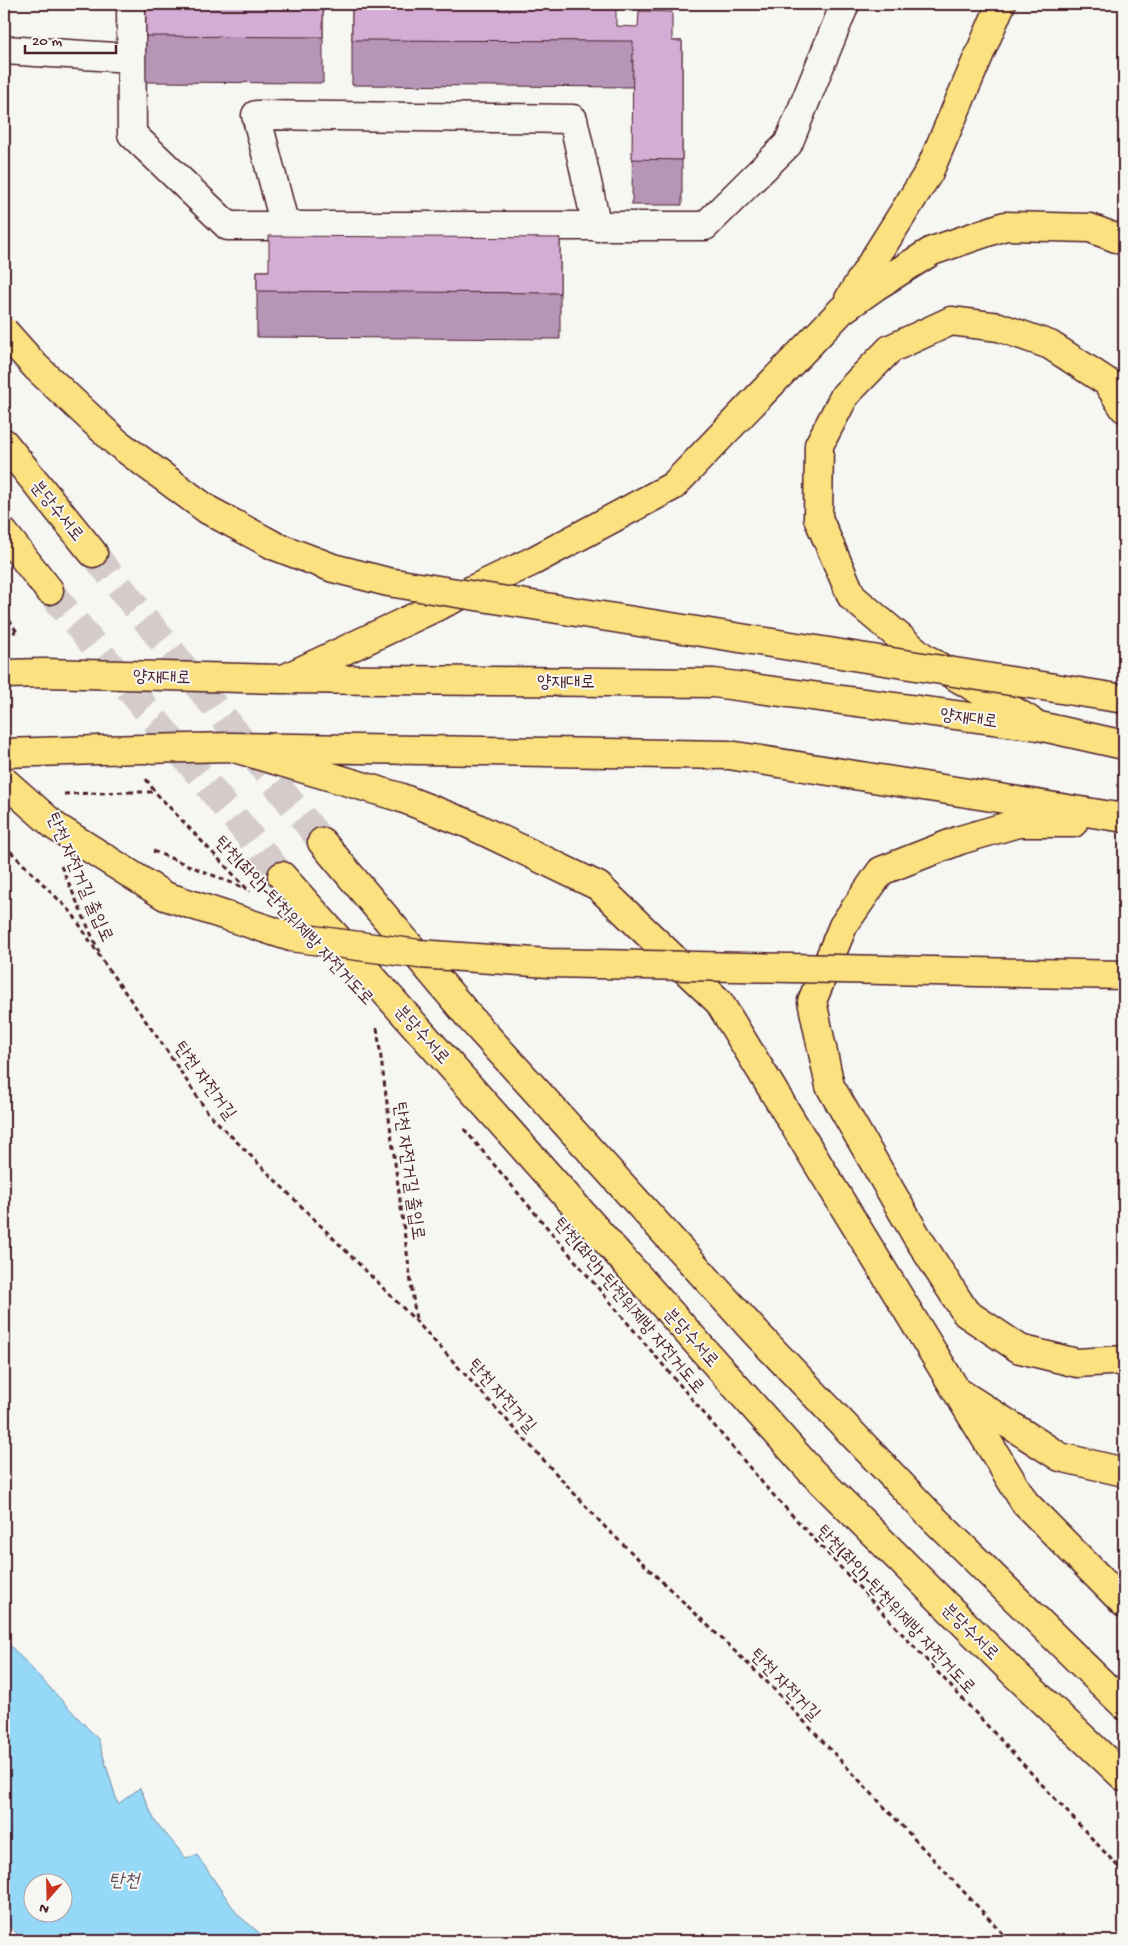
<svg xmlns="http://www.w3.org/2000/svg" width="1128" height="1945" viewBox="0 0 1128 1945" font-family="'Gochi Hand','Poor Story',sans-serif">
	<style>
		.water { fill: #95d8f7; stroke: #778ea5; fill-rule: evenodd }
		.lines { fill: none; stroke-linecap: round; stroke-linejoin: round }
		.trunk-tunnel { stroke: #d4cbca; stroke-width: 28; stroke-dasharray: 28 14; stroke-linecap: butt }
		.minor-casing { stroke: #4a1f2b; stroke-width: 31 }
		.primary-casing { stroke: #4a1f2b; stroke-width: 31 }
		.trunk-casing { stroke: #4a1f2b; stroke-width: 31 }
		.path { stroke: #4a1f2b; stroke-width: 3; stroke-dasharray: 5 4; stroke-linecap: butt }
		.minor { stroke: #f6f6f2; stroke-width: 28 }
		.primary { stroke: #fbe180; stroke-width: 28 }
		.trunk { stroke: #fbe180; stroke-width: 28 }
		.primary-bridge-casing { stroke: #4a1f2b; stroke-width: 31; stroke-linecap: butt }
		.trunk-bridge-casing { stroke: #4a1f2b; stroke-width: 31; stroke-linecap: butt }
		.path-bridge { stroke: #4a1f2b; stroke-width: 3; stroke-dasharray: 5 4; stroke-linecap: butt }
		.primary-bridge { stroke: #fbe180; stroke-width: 28 }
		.trunk-bridge { stroke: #fbe180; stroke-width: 28 }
		.wall { fill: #b695b7; stroke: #4a1f2b }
		.building { fill: #d4add5; stroke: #4a1f2b }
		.labels { text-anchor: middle; stroke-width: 4; stroke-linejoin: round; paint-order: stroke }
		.street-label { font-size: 18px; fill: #4a1f2b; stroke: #f6f6f2 }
		.water-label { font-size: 19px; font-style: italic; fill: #5d4d5e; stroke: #f6f6f2 }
	</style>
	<rect width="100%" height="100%" fill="#f6f6f2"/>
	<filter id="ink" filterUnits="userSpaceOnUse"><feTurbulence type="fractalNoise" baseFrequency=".02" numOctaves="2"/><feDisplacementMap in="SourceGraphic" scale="10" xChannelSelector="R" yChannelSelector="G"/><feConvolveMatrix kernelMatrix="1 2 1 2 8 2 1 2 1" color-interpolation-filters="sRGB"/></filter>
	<g filter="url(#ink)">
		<path class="water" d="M4,1639L98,1739L118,1804L140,1788L155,1821L186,1858L197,1855L238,1915L269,1941H24L4,1920ZM32,1882H62V1912H32Z"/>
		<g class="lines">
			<path class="trunk-tunnel" d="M93,553L322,842
				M49,590L282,876"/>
			<defs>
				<path id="minor" d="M131,4L132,134L228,226H705L788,144L845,4
					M4,50L131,58
					M285,226L256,115L573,119L597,227"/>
				<path id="primary" d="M849,299L929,172L1001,4
					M4,674L44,673L282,679L714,683L1039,726L1124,745
					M288,677L533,561L673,486L842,310L876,286L932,251L1005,226L1090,228L1124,241
					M1029,720L923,657L852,597L818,518L819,445L845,395L890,349L951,321L999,327L1050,345L1107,382L1124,408
					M231,747L399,797L469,824L598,886L719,1002L1025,1503L1124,1603
					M100,750L231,747L729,755L1124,818
					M1073,823H1018L960,840L881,871L843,926L812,1001L830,1086L916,1235L966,1313L1020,1349L1077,1363L1124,1360
					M960,1393L1060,1457L1124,1472"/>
				<path id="trunk" d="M4,443L93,553
					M4,533L49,590
					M322,842L471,1019L755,1332L927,1512L1124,1705
					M282,876L811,1471L1014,1673L1124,1777"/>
			</defs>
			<use href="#minor" class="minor-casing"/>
			<use href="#primary" class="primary-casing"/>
			<use href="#trunk" class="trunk-casing"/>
			<path class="path" d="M4,612L17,632
				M4,632H16
				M146,779L155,792L250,892
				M129,792H155
				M4,845L72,913L104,963L163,1045L208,1113L416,1321L606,1528L768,1683L1010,1941
				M153,851L247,889
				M61,866L99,952
				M377,1028L416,1320
				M464,1129L766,1487L1124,1873"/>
			<use href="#minor" class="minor"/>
			<use href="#primary" class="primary"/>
			<use href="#trunk" class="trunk"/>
			<defs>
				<path id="primary-bridge" d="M4,753L100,750"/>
				<path id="trunk-bridge" d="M4,331L36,367L116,442L208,510L275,546L333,568L388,582L1124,699
					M4,781L56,827L165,896L291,937L419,954L548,963L1124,975"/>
			</defs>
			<use href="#primary-bridge" class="primary-bridge-casing"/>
			<use href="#trunk-bridge" class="trunk-bridge-casing"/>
			<path class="path-bridge" d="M64,794L129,792"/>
			<use href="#primary-bridge" class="primary-bridge"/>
			<use href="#trunk-bridge" class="trunk-bridge"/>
		</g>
		<path class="wall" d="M146,4H323V83L146,82Z
			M352,4L616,26L672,41H682V205H632L633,87L352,85Z
			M560,238V339L257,337V271H269Z"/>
		<path class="building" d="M146,4H323V37L146,36Z
			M352,4H616V26L638,27L639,11L672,12V41H682V160L632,159L633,41L352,40Z
			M269,236L560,238V293L257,291V271H269Z"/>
	</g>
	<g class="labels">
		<g class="street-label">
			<text transform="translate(58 510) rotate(51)" y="6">분당수서로</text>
			<text transform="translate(162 676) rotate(2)" y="6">양재대로</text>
			<text x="566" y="687">양재대로</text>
			<text transform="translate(969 717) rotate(8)" y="6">양재대로</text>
			<text transform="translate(81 877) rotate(66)" y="6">탄천 자전거길 출입로</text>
			<text transform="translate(295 920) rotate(47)" y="6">탄천(좌안)-탄천위제방 자전거도로</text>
			<text transform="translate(423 1034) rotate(48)" y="6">분당수서로</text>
			<text transform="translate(206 1080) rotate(54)" y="6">탄천 자전거길</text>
			<text transform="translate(410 1171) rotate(82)" y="6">탄천 자전거길 출입로</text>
			<text transform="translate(630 1305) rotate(50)" y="6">탄천(좌안)-탄천위제방 자전거도로</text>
			<text transform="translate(692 1337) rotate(48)" y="6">분당수서로</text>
			<text transform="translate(503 1395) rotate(48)" y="6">탄천 자전거길</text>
			<text transform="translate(897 1609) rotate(47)" y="6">탄천(좌안)-탄천위제방 자전거도로</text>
			<text transform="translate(971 1631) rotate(45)" y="6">분당수서로</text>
			<text transform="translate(786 1684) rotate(46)" y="6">탄천 자전거길</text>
		</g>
		<g class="water-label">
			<text x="124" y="1886">탄천</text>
		</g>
	</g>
	<rect width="1128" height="1945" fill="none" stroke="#f6f6f2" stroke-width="20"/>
	<rect x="10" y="10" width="1108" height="1925" fill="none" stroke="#4a1f2b" stroke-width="2" filter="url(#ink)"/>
	<g transform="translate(48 1898) rotate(200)"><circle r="24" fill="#f6f6f2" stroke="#b1a0a2"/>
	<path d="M0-4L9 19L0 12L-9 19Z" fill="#c8321e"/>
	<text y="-8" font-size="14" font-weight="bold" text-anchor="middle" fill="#4a1f2b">N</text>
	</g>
	<path d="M25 45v8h91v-8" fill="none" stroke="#4a1f2b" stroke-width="2.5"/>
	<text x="32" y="45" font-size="15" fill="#4a1f2b" stroke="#f6f6f2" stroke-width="4" paint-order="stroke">20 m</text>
</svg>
